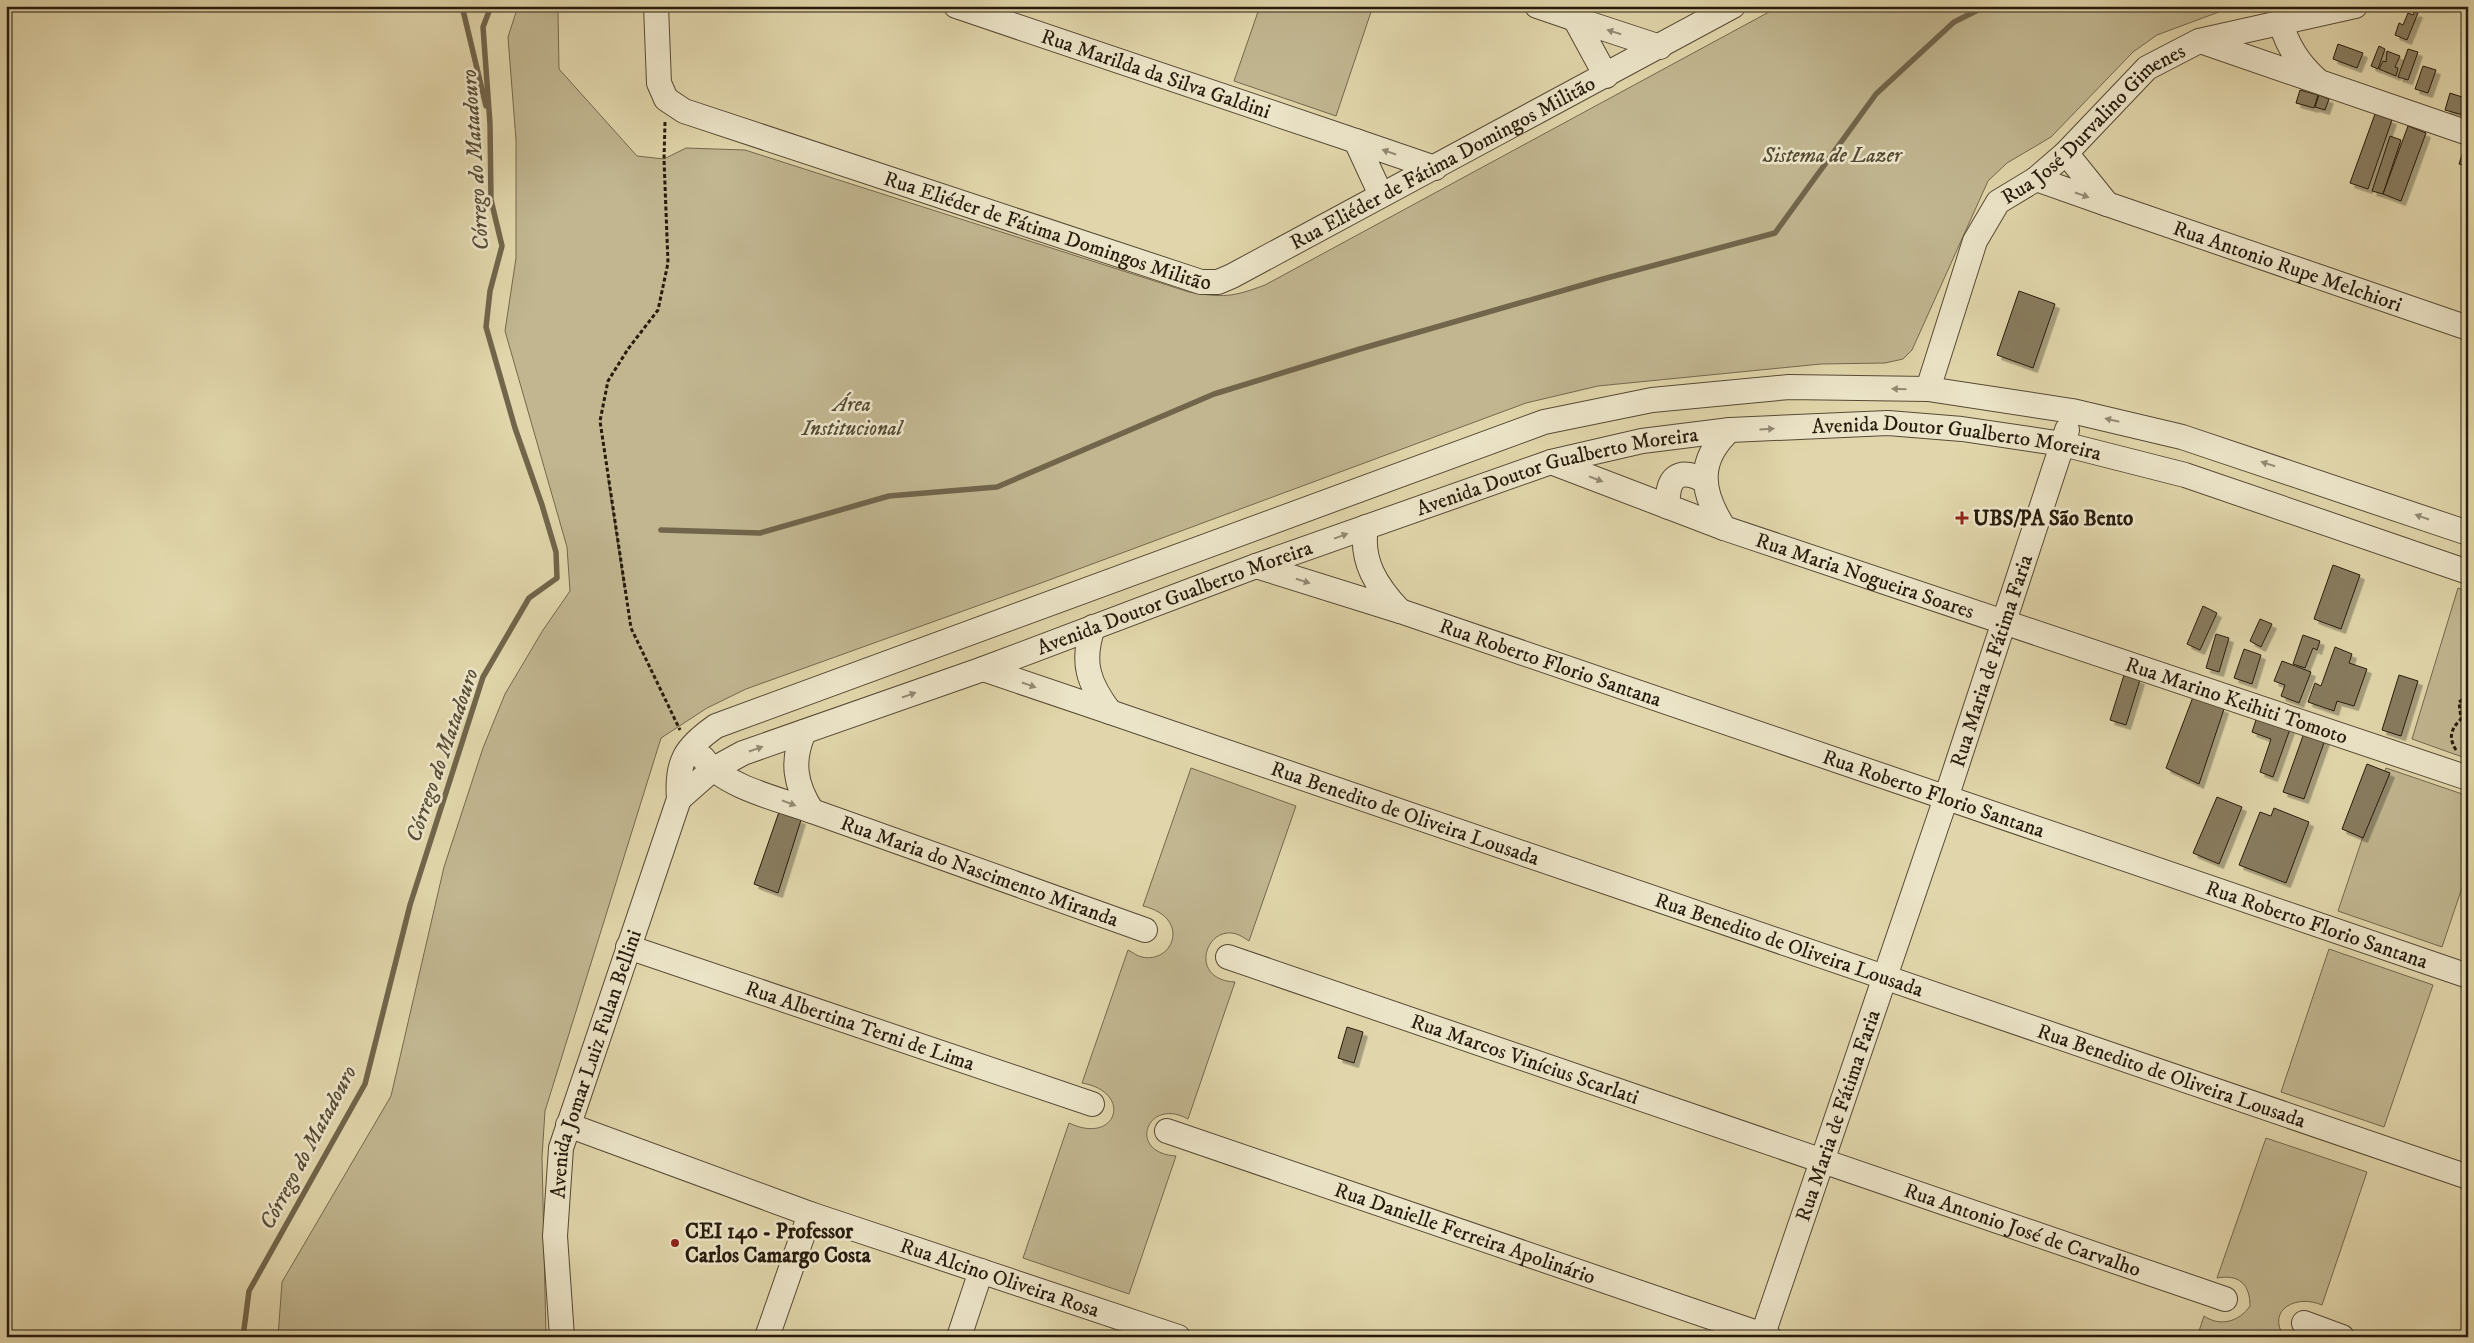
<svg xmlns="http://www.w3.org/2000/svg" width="2474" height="1343" viewBox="0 0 2474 1343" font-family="'IM FELL DW Pica',serif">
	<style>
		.green { fill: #c1b690; stroke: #74684e; fill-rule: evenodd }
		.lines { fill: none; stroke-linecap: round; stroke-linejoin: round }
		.stream { stroke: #71654b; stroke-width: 5.5 }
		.building { fill: #887c5f; stroke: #271b0c; filter: url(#shadow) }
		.minor-casing { stroke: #564a34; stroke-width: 26 }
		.path { stroke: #271b0c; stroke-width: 3; stroke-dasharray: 4 2.5; stroke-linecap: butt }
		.minor { stroke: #ece4c8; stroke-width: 24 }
		.oneway { fill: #938a73 }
		.poi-dot { fill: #8f2418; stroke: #ece4c8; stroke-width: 2 }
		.labels { text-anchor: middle; stroke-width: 5; stroke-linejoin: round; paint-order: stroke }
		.street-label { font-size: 21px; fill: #271b0c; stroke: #ece4c8 }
		.park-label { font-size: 21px; font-style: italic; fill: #554a34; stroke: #ece4c8 }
		.poi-label { font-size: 21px; font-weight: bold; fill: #271b0c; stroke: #ece4c8; text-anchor: start }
		.water-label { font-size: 22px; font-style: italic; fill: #584c36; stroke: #ece4c8 }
	</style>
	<defs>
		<filter id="shadow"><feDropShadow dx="4.5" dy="4.5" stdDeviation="0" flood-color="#0004"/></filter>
	</defs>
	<rect width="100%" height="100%" fill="#e1d6ab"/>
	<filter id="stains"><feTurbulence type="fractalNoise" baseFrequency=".004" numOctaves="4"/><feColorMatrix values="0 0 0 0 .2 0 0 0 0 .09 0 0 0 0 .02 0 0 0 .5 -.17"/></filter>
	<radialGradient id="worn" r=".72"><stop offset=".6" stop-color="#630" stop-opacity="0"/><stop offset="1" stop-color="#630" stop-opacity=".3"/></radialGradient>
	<path class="green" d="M518,6H574L558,10L559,69L637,156L664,159L686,148L745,150L1189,292C1223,298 1233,297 1265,285L1780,6H2235L2157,35L2133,52L2051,137L2007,163L1988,181L1912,350L1903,359L1885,363L1821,364L1598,386L1526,403L1041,583L746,689L707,708L661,738L545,1111L542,1157L546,1337H278L282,1282L391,1096L444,867L483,748L505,694L543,630L570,591L567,547L505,331L516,258V140L508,37ZM608,479L625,588H624Z
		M1260,6H1373L1336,116L1234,81Z
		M2458,588L2468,592V759L2412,739Z
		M1191,768L1296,806L1249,941C1243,937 1236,932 1227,933C1202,936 1193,980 1235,982L1188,1119C1147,1096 1126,1153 1176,1156L1129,1294L1023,1258L1069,1123C1117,1146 1134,1092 1082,1083L1128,950C1132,952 1137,956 1142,957C1173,964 1192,918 1143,906Z
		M2386,768L2468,796V870L2442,947L2338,911Z
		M2329,949L2433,985L2384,1127L2281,1092Z
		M2266,1138L2367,1172L2322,1305C2297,1294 2266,1309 2284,1337H2197L2204,1316C2220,1327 2239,1322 2250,1306C2250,1284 2239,1274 2217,1278Z"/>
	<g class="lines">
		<path class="stream" d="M462,6L486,106
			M661,530L760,533L889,496L997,487L1214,394L1360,349L1603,279L1775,233L1876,94L1954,22L1986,6
			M243,1337L249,1291L365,1084L410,905L483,677L529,598L557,578L556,552L542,505L515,428L486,327L490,291L502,246L491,200L490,124L483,27L491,6"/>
	</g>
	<path class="building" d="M2414,12L2418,13L2407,40L2395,35L2399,23L2403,25L2408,13L2413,15Z
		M2338,44L2363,53L2357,68L2333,59Z
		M2379,46L2385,49L2378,69L2371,66Z
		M2408,49L2418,52L2408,80L2398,77Z
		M2387,51L2400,56L2395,67L2398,68L2396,76L2379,69L2383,61L2386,62Z
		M2423,66L2436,70L2428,93L2415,89Z
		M2300,90L2318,95L2314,108L2296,103Z
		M2450,93L2468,99L2463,115L2445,110Z
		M2319,95L2329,99L2325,110L2315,107Z
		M2375,114L2392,120L2368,189L2350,183Z
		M2408,126L2426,133L2401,201L2383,194Z
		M2390,136L2401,140L2383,194L2372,191Z
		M2465,145L2468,146V167L2459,164Z
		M2019,291L2055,304L2033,368L1997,355Z
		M2333,565L2360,575L2341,629L2314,619Z
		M2203,606L2217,613L2200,650L2187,644Z
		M2260,619L2272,624L2261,647L2250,641Z
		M2216,634L2229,638L2219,672L2206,668Z
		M2303,635L2320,641L2317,650L2313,648L2305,668L2293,664Z
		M2335,647L2352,654L2349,663L2367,669L2354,706L2337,701L2334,711L2308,702L2315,683L2321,686Z
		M2244,649L2261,655L2252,684L2234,678Z
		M2282,661L2311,672L2299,703L2281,696L2285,685L2274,681Z
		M2124,675L2140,680L2126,725L2110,720Z
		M2399,675L2418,681L2401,736L2382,730Z
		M2193,697L2224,709L2199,784L2166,768Z
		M2257,717L2290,729L2273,777L2260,772L2271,739L2252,732Z
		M2304,733L2325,740L2304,799L2283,792Z
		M2367,764L2390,773L2363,838L2342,829Z
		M2217,797L2242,807L2219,864L2193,853Z
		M2274,808L2309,822L2286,883L2239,865L2260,812L2271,816Z
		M779,812L801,820L778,893L754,884Z
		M1347,1027L1363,1032L1354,1063L1338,1058Z"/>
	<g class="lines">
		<defs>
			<g id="minor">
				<path id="s1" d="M656,6L659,83L666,99L684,111L1201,282H1218L1232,276L1733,6"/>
				<path id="s2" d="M956,6L1356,141"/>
				<path d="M1537,6L1575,19"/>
				<path d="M2281,23C2287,45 2299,64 2316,79"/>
				<path d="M2200,41L2468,133"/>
				<path d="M1606,76L1575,19L1660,47"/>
				<path d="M2036,179L2107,204L2066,153"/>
				<path d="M1381,195L1356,141L1435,168"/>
				<path id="s3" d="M2107,204L2468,328"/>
				<path id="s4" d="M1928,389L1975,241L1998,202L2036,179L2066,153L2147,68L2199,41L2355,6"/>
				<path id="s5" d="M1551,462L1724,528L2468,778"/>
				<path d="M1668,507C1666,478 1678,466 1705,481"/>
				<path d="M1724,528C1701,492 1696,461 1730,430"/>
				<path d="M1256,566L1400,611C1377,587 1360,561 1366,527"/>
				<path id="s6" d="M1400,611L2468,976"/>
				<path d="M983,669L1110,712C1088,683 1081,662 1093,627"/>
				<path id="s7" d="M1110,712L2468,1177"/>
				<path d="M703,758C724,787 779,799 812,811C795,785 791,761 804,732"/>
				<path id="s8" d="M679,799L712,770L743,753L983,669L1256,566L1551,462L1642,441L1730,430L1888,423L1962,429L2063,444L2185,475L2468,572"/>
				<path id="s9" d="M812,811L1145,930"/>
				<path id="s10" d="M628,947L1092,1104"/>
				<path id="s11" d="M1228,957L2225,1299"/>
				<path id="s12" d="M568,1125L810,1214L1178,1337"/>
				<path id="s13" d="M1167,1131L1769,1337"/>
				<path d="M2304,1323L2342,1337"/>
				<path id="s14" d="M562,1337L555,1236L561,1148L679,799C676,761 686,747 716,726L1544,422L1652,400L1789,387L1928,389L2072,411L2182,437L2468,533"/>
				<path d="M767,1337L810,1214"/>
				<path d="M959,1337L981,1271"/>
				<path id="s15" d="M1762,1337L1946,798L2067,430"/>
			</g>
		</defs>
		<use href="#minor" class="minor-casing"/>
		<path class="path" d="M665,122L664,159L668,263L658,310L628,349L608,381L600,421L631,628L680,730
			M2456,750C2448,737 2451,729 2461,719L2459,702L2468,696"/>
		<use href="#minor" class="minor"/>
	</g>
	<defs><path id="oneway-solid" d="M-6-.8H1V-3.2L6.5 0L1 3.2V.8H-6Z" transform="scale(1.25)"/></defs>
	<g class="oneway">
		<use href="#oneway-solid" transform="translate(1614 32) rotate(-162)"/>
		<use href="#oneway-solid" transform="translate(1389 152) rotate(-161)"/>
		<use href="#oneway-solid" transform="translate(2082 195) rotate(19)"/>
		<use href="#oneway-solid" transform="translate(1899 389) rotate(-179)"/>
		<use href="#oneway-solid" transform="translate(2112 420) rotate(-167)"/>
		<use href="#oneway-solid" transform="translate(1767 429) rotate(-3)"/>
		<use href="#oneway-solid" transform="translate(2268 464) rotate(-162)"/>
		<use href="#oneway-solid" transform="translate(1596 479) rotate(21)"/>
		<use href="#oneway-solid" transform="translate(2422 517) rotate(-161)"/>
		<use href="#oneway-solid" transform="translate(1341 536) rotate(-20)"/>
		<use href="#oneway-solid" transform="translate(1303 581) rotate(17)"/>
		<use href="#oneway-solid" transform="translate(1029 685) rotate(19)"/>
		<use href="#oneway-solid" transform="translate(909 695) rotate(-19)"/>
		<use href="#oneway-solid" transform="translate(756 749) rotate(-19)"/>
		<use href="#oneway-solid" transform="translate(789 803) rotate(21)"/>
	</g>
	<g class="poi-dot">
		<path d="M1959.5 510.5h5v5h5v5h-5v5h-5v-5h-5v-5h5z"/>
		<circle cx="675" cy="1243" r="5"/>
	</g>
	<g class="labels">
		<g class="street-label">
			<text dy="7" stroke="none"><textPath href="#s2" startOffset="211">Rua Marilda da Silva Galdini</textPath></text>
			<text dy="7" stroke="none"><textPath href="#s4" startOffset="325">Rua José Durvalino Gimenes</textPath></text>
			<text dy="7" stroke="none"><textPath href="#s1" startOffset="932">Rua Eliéder de Fátima Domingos Militão</textPath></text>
			<text dy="7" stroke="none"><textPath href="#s1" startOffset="499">Rua Eliéder de Fátima Domingos Militão</textPath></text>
			<text dy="7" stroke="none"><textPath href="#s3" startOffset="191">Rua Antonio Rupe Melchiori</textPath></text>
			<text dy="7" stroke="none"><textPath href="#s8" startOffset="1348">Avenida Doutor Gualberto Moreira</textPath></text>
			<text dy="7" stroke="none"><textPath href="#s8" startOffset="942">Avenida Doutor Gualberto Moreira</textPath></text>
			<text dy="7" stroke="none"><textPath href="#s5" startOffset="334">Rua Maria Nogueira Soares</textPath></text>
			<text dy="7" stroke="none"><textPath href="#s8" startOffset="538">Avenida Doutor Gualberto Moreira</textPath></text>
			<text dy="7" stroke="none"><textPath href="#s6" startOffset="159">Rua Roberto Florio Santana</textPath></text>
			<text dy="7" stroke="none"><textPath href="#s15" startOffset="714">Rua Maria de Fátima Faria</textPath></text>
			<text dy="7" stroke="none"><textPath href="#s5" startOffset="726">Rua Marino Keihiti Tomoto</textPath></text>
			<text dy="7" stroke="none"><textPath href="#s6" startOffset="564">Rua Roberto Florio Santana</textPath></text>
			<text dy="7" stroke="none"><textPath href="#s7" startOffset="312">Rua Benedito de Oliveira Lousada</textPath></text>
			<text dy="7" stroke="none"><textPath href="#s9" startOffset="178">Rua Maria do Nascimento Miranda</textPath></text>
			<text dy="7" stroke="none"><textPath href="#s6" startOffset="969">Rua Roberto Florio Santana</textPath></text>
			<text dy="7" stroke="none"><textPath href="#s7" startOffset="718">Rua Benedito de Oliveira Lousada</textPath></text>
			<text dy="7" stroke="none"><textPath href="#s10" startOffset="245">Rua Albertina Terni de Lima</textPath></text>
			<text dy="7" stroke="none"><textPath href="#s11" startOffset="314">Rua Marcos Vinícius Scarlati</textPath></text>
			<text dy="7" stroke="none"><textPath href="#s14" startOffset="279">Avenida Jomar Luiz Fulan Bellini</textPath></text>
			<text dy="7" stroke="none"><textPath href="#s7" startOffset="1122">Rua Benedito de Oliveira Lousada</textPath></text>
			<text dy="7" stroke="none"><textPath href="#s15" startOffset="234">Rua Maria de Fátima Faria</textPath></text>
			<text dy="7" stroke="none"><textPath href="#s11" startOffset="840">Rua Antonio José de Carvalho</textPath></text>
			<text dy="7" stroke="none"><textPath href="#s13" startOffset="315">Rua Danielle Ferreira Apolinário</textPath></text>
			<text dy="7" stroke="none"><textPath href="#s12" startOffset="458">Rua Alcino Oliveira Rosa</textPath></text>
		</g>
		<g class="park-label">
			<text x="1832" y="162">Sistema de Lazer</text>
			<text x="852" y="411">Área<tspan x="852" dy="24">Institucional</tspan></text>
		</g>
		<g class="poi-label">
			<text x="1973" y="525">UBS/PA São Bento</text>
			<text x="685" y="1238">CEI 140 - Professor<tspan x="685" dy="24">Carlos Camargo Costa</tspan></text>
		</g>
		<g class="water-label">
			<text transform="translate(474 160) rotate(-94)" y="8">Córrego do Matadouro</text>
			<text transform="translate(441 755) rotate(-71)" y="8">Córrego do Matadouro</text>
			<text transform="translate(307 1147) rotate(-62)" y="8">Córrego do Matadouro</text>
		</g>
	</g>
	<rect width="2474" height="1343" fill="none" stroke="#e1d6ab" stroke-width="25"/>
	<rect x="8" y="8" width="2459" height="1328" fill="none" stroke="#271b0c" stroke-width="2.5"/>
	<rect x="12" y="12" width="2449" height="1318" fill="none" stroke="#271b0c"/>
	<rect width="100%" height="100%" filter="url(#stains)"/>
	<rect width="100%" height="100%" fill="url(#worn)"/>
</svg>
